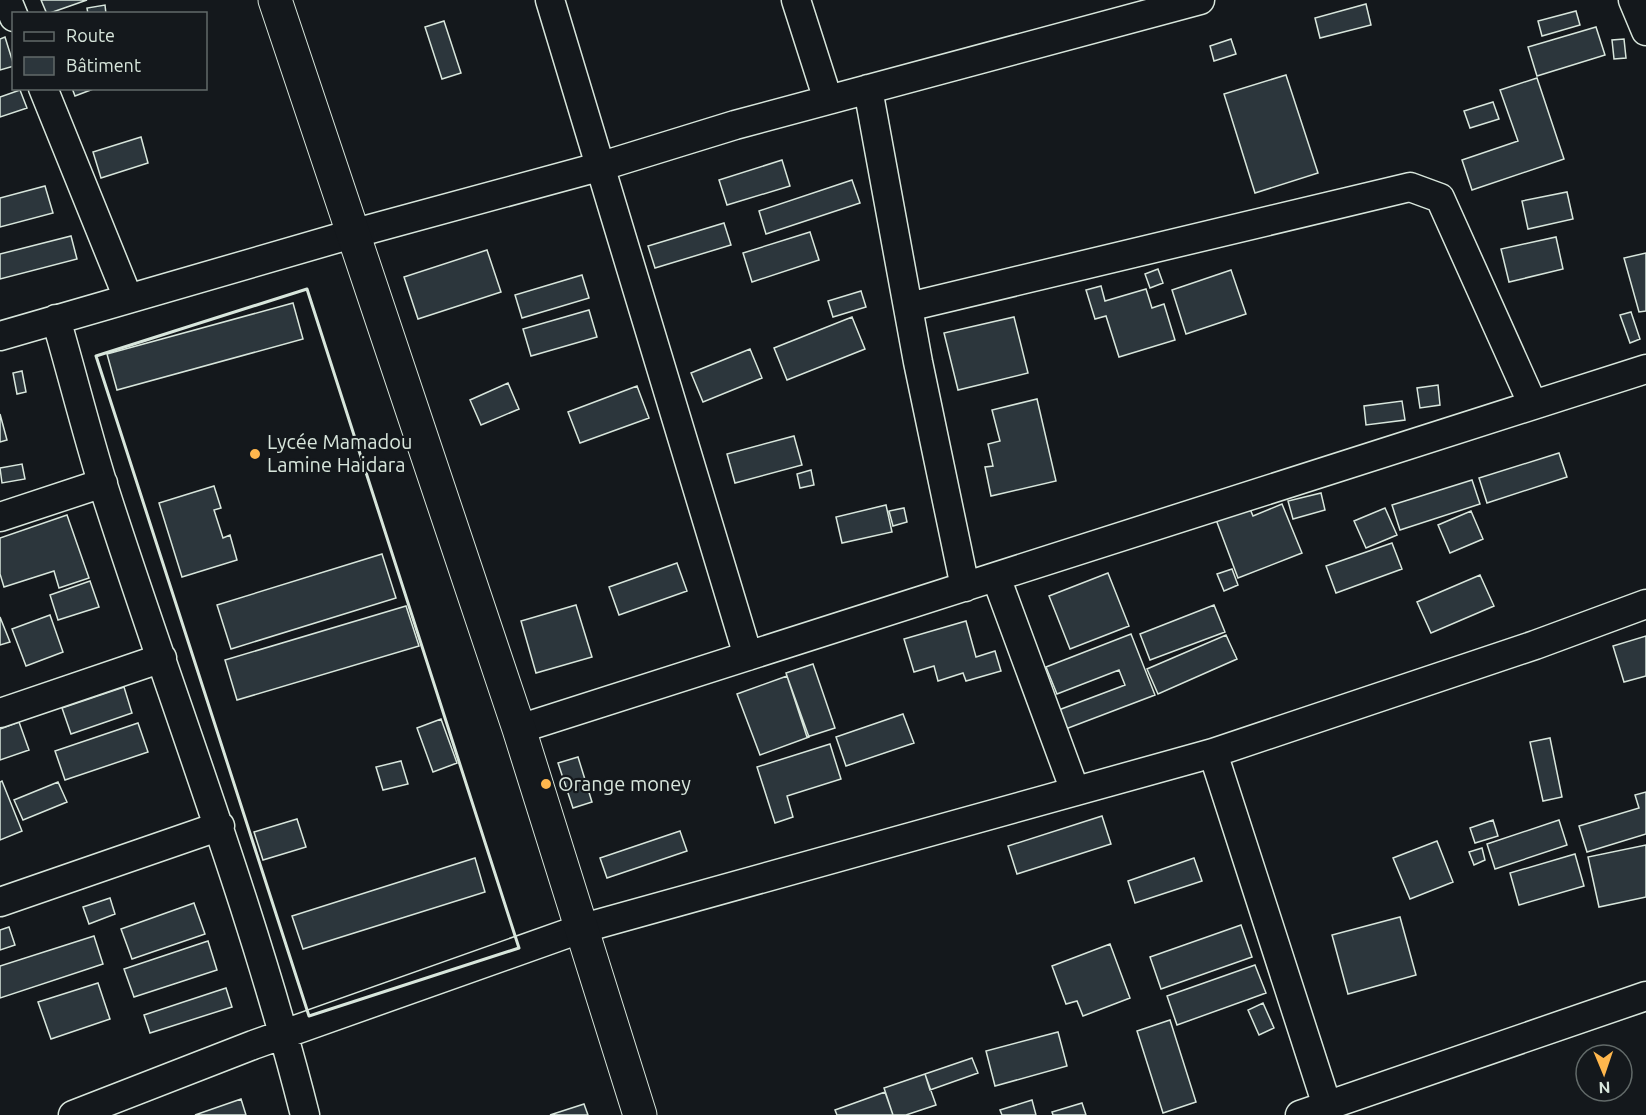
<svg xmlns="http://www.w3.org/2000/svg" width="1646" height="1115" viewBox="0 0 1646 1115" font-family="Ubuntu,sans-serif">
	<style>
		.building { fill: #2c363c; stroke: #d8e6dc; stroke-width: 1.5 }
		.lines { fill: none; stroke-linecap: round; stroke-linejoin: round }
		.street-casing { stroke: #d8e6dc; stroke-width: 31 }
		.secondary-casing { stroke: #d8e6dc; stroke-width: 35 }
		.street { stroke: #14181c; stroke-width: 28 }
		.secondary { stroke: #14181c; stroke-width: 33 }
		.wall { stroke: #d8e6dc; stroke-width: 3 }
		.poi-dot { fill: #ffb74d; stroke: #14181c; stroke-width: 2 }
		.labels { text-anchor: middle; stroke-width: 4.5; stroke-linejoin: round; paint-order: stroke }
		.poi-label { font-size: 20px; fill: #d8e6dc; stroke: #14181c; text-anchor: start }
	</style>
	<rect width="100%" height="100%" fill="#14181c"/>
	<path class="building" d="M41,0H87L47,14Z
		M1366,4L1371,25L1320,38L1315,18Z
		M105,5L106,14H88L87,8Z
		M1576,11L1580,25L1542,36L1538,21Z
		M444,21L461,73L442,79L425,27Z
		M1596,27L1605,55L1537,76L1528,47Z
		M5,37L14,66L0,70V39Z
		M1231,39L1236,54L1214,61L1210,46Z
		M1624,39L1626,58L1614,59L1612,40Z
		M1286,75L1318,173L1255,193L1224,94Z
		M1537,78L1564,159L1472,190L1462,160L1518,141L1500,90Z
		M72,88H96L75,96Z
		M20,90L27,108L0,117V97Z
		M1493,102L1499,119L1470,128L1464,111Z
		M141,137L148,163L101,178L93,152Z
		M782,160L790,186L727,205L719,180Z
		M852,180L860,203L766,234L759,211Z
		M45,186L53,213L0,227V198Z
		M1567,192L1573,219L1528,229L1522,201Z
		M724,223L731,245L655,268L648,246Z
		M810,232L819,260L752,282L743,253Z
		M71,236L77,259L0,279V254Z
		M1556,237L1563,269L1509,282L1501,249Z
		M487,250L501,292L418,319L404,277Z
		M1646,253V311L1639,312L1624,258Z
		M1158,269L1163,283L1150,288L1145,274Z
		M1231,270L1246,314L1186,334L1172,290Z
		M582,275L589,298L522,318L515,295Z
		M1101,286L1105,301L1146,289L1152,308L1164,304L1175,340L1119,357L1106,316L1095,319L1086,290Z
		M861,291L866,307L833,317L828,301Z
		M293,303L303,339L117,390L107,354Z
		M589,310L597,337L531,356L523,329Z
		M1631,312L1640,339L1630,343L1620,315Z
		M852,317L865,349L787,380L774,348Z
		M1014,317L1028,373L958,390L944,333Z
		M750,349L762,378L703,402L691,373Z
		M22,371L26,392L17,394L13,373Z
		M508,383L519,409L481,425L470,400Z
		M1438,385L1440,405L1420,408L1417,388Z
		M637,386L649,418L580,443L568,412Z
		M1037,399L1056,481L991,496L985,467L993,466L988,444L1000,441L992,410Z
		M1402,401L1405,420L1366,425L1364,406Z
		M0,414L7,440L0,442Z
		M794,436L802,465L735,483L727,454Z
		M1559,453L1567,477L1487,503L1479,478Z
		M22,464L25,479L2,483L0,468Z
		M811,470L814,485L800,488L797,474Z
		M1472,480L1480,504L1400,530L1392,505Z
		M214,486L221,508L214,510L223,538L230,535L237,560L182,577L159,503Z
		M1321,493L1325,510L1293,519L1288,501Z
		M1248,504L1253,516L1282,504L1302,553L1238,578L1215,517Z
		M886,505L892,532L842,543L836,517Z
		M904,508L907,522L893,526L889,511Z
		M1385,508L1397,535L1366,548L1354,521Z
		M1471,511L1483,539L1450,553L1438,525Z
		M67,515L89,578L59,588L54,571L4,587L0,574V538Z
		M1392,543L1402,569L1336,593L1326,566Z
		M382,554L396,598L231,649L217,605Z
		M677,563L687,591L619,615L609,587Z
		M1232,569L1238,585L1224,591L1217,574Z
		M1108,573L1129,626L1070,649L1049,596Z
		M1480,575L1494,606L1431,633L1417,602Z
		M90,581L99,607L58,620L50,595Z
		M576,605L592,657L536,673L521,621Z
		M1214,605L1225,632L1150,660L1140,634Z
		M406,606L419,646L237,700L225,660Z
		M50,615L63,652L26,666L12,629Z
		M0,617L10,642L0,645Z
		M966,621L976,657L995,651L1001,671L966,681L963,673L938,681L934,666L914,672L904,639Z
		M1131,634L1155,695L1063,730L1056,711L1125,685L1119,670L1057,694L1046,667Z
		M1226,635L1237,659L1158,694L1147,669Z
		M1646,636V676L1624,682L1613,646Z
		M813,664L835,728L807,737L786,673Z
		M787,676L809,737L760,755L737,694Z
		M124,687L132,713L71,734L62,708Z
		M903,714L914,743L846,766L836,737Z
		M441,719L457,763L433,772L417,728Z
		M19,722L29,750L0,760V729Z
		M138,723L148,752L65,780L55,751Z
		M1550,738L1562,797L1543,801L1530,742Z
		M830,744L841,779L787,796L793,817L775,823L757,767Z
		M578,757L592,802L573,808L558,763Z
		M401,761L408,784L383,790L376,767Z
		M2,781L22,831L0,840V782Z
		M58,782L67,802L23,820L14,800Z
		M1646,792V834L1587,852L1579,826L1639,808L1635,795Z
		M1102,816L1111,844L1017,874L1008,846Z
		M297,819L306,847L263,860L254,832Z
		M1493,820L1498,836L1475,843L1470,828Z
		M1559,820L1567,845L1495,869L1487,844Z
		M680,831L687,851L607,878L600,858Z
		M1437,841L1453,882L1410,899L1393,858Z
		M1646,845V897L1599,907L1588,857Z
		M1482,848L1485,860L1474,865L1469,852Z
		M1575,854L1584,886L1519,905L1510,873Z
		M475,858L485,892L303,949L292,916Z
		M1194,858L1202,881L1135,903L1128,881Z
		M110,898L115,914L89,924L83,907Z
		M194,903L205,934L132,959L121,929Z
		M1400,917L1416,975L1348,994L1332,935Z
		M1241,925L1252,957L1161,989L1150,957Z
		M9,927L15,945L0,950V930Z
		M94,936L103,964L0,998V966Z
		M208,941L217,970L134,997L124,969Z
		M1110,944L1130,998L1083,1016L1077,1001L1066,1004L1052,966Z
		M1255,965L1266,993L1177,1025L1167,996Z
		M98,983L110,1019L51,1039L38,1002Z
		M226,988L232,1007L150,1033L144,1015Z
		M1263,1003L1274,1028L1259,1035L1248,1010Z
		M1170,1020L1196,1102L1163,1113L1137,1031Z
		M1058,1032L1067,1066L995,1086L986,1051Z
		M972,1058L978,1073L930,1090L925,1074Z
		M925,1074L936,1105L906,1115H893L884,1088Z
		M885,1092L893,1115H837L835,1110Z
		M241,1099L246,1115H195Z
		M1032,1100L1036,1115H1002L1000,1110Z
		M1082,1103L1086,1115H1053L1052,1112Z
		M584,1104L588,1115H550Z"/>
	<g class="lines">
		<defs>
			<path id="street" d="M7,0L14,17
				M550,0L748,656
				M796,0L828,100
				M1633,0L1646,31
				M43,88L128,298
				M868,89L918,362L965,587
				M908,307L1410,187L1440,198L1533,405
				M56,319C72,374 86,430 103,485C170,695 251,901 305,1115
				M0,336L352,234L602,166L735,125L1200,0
				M0,517L103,483
				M996,577L1075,791
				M0,713L162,658
				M519,729L1646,369
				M1213,753L1330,1115
				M0,902L220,826
				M73,1115L253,1045L580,929L1213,753L1535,645L1646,604
				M1300,1115L1646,996"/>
			<path id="secondary" d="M275,0L519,729L640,1115"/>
		</defs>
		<use href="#street" class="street-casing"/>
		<use href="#secondary" class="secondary-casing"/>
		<use href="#street" class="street"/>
		<use href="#secondary" class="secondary"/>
		<path class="wall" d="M307,289L519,948L309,1016L96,356Z"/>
	</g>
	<g class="poi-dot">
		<circle cx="255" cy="454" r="6"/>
		<circle cx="546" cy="784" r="6"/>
	</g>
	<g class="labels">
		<g class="poi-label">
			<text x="267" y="449">Lycée Mamadou<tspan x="267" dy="23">Lamine Haidara</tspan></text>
			<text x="558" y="791">Orange money</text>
		</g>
	</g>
	<rect x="12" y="12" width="195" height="78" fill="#14181c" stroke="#626a69" stroke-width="1.5"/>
	<rect x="24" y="32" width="30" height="9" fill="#14181c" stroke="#626a69" stroke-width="1.5"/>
	<text x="66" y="42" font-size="18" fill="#d8e6dc">Route</text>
	<rect x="24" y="57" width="30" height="18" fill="#2c363c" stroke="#626a69" stroke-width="1.5"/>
	<text x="66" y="72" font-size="18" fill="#d8e6dc">Bâtiment</text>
	<g transform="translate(1604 1073) rotate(178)"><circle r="28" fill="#14181c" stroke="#626a69" stroke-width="1.5"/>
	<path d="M0-4.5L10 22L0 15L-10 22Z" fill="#ffb74d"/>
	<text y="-9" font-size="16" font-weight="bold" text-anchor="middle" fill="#d8e6dc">N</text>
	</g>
</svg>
